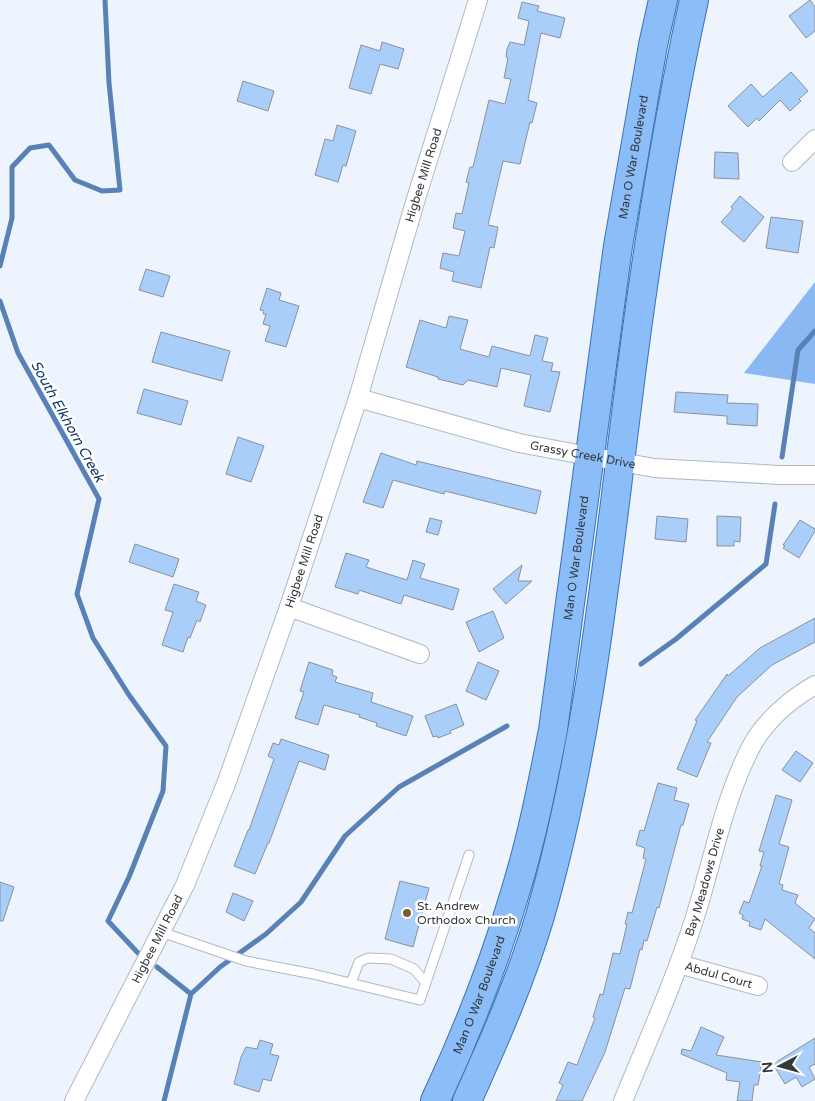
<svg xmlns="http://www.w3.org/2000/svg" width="815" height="1101" viewBox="0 0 815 1101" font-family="'Varela Round',sans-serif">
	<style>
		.forest { fill: #8ab8f3 }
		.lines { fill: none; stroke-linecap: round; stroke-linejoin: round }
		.stream { stroke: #5881b5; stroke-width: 5 }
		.building { fill: #aacefa; stroke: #89919c }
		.service-casing { stroke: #b0b9c4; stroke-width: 11 }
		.minor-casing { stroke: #b0b9c4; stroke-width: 20 }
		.primary-casing { stroke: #3a72b3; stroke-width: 30 }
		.service { stroke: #fff; stroke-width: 9 }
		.minor { stroke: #fff; stroke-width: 18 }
		.primary { stroke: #8bbdf8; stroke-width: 28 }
		.poi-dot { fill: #7a5c30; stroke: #fff; stroke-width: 2 }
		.labels { text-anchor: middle; stroke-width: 5; stroke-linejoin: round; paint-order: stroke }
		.street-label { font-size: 12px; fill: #34373c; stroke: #fff }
		.poi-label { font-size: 12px; fill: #34373c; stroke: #fff; text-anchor: start }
		.water-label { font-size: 14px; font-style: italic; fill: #103866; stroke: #fff }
	</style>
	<rect width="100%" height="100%" fill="#edf4fe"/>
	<path class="forest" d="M815,282V384L744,373Z"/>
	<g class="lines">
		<path class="stream" d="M0,266L12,218V167L30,148L49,145L75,180L102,191L120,190L109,83L105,0
			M0,301L18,353L99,499L77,594L93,638L129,695L166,746L163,791L129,877L108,921L138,953
			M782,457L798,350L815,331
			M641,664L676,639L766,564L775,504
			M157,967L191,994L164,1101
			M191,994L220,967L266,934L301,902L345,836L399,787L507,726"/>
	</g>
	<path class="building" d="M810,0L815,7V31L806,38L789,16Z
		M522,2L539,6L537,11L565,18L560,38L541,33L528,100L537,103L532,123L530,122L520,164L503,161L488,225L498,227L494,248L490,247L481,288L452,281L454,272L440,268L443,253L459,256L465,231L453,228L456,213L462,214L469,183L466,182L470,167H473L489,100L505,104L511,79L504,78L508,58L506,57L507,49L510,42L524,45L529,21L518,18Z
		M382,42L404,49L398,69L380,64L371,94L349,88L361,45L380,51Z
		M791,72L808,91L799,99L801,101L790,111L780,100L759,121L757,118L748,127L728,106L751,84L763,97Z
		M243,81L274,91L268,111L237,101Z
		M337,125L356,131L346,166L343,165L338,182L315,175L325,139L333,141Z
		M715,152L738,153L739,179L714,178Z
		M740,196L764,217L744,242L721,222L733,209L731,207Z
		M771,217L803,221L798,253L766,248Z
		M146,269L170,276L163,297L139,290Z
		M267,288L281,293L279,300L299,306L286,347L265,341L270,326L263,324L266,314H263L264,311L260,310Z
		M449,316L468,320L460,349L489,357L492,346L530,356L535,335L548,338L542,361L553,363L551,371L560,372L550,412L524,406L531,375L501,368L497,387L468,380L463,385L438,379V377L406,367L420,320L446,328Z
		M161,332L230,351L222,381L152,362Z
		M144,389L188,401L181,425L137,413Z
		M676,392L728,395L727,403L758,404L757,426L727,424V416L674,412Z
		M238,437L264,446L251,482L226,474Z
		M381,453L416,465L417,461L541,491L536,514L445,491L444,494L393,480L383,508L363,502Z
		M657,516L688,519L686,542L655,539Z
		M717,516L741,517L740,542L734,541V546H717Z
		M430,518L442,521L438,535L426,532Z
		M800,520L815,529V531L799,558L783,548L785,546L783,545Z
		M135,544L179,559L173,577L129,562Z
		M346,553L369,560L366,567L407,580L413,560L425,564L420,578L459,589L453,610L404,595L401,604L359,590L358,594L335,587Z
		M522,565L518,581H532L506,604L493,589Z
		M174,584L199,592L196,601L206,605L200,622L197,620L190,638L188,637L183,652L162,645L173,612L165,610Z
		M493,611L504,638L479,652L466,622Z
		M815,618V642L772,665L737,697L707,742L711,743L697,777L677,769L697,721L695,720L727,674L728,676L760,648Z
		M309,662L333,670L332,675L337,677L335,682L373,693L371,702L413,716L406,736L376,726L377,723L359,717L360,715L324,705L318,725L295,718L304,692L300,691Z
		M478,662L499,671L486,700L466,691Z
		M456,704L464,725L450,731L451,733L438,738L437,736L433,737L425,716Z
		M281,739L329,755L325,770L299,761L269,843H268L255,874L234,866L248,830H249L274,759L268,756L273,743L279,745Z
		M796,751L813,763L800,782L782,770Z
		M658,783L677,788L674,800L689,804L683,825H681L659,908L657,907L647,941L644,940L642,950L640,949L630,989L625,988L605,1052L582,1101H556L563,1085L559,1083L568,1062L577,1065L595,1018L593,1017L600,994L603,995L613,953L620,954L627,924H625L628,912L632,913L646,859L643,858L645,848L636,845L640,830L644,831Z
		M776,795L792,800L779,844L789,847L779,884L783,885L782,890L798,895L795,903L815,919L809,928L815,933V959L765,919L761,930L749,926L750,922L742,919L743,915L739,913L744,901L749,903L762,866H760L764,852L759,851Z
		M400,881L429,888L413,947L385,939Z
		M0,882L14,887L3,921H0Z
		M233,893L253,901L244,921L226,912Z
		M701,1027L724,1037L716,1055L762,1062L758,1085H754L752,1101H737L740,1082L726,1080L727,1073L681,1054L682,1049L691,1051Z
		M815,1038V1064L809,1067L815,1079L802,1087L796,1077L785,1084L773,1064Z
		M260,1040L273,1044L270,1054L279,1056L271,1081L263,1079L259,1092L234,1084L241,1057L246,1047L257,1049Z"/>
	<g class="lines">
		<defs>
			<path id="service" d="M161,932L246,961L313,974L420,1000L469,855
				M351,983L359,962L368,958L391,959L414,969L426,983"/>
			<g id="minor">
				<path d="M792,162L815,139"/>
				<path id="s1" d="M358,398L519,443L654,468L780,475H815"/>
				<path d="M289,607L420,654"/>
				<path id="s2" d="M679,964L758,986"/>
				<path id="s3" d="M74,1101L185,885L226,784L289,607L358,398L415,202L478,0"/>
				<path id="s4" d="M623,1101C648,1040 675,980 695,917C713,860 724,798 752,745C766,720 791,699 815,685"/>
			</g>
			<g id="primary">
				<path id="s5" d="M435,1101C466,1035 493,966 514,896C531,842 542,786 553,730L618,246L653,45L663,0"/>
				<path d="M467,1101C494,1041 521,980 540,916C587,753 605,582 626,414C643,275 664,137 694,0"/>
			</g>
		</defs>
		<use href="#service" class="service-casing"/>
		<use href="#minor" class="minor-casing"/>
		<use href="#primary" class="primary-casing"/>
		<use href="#service" class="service"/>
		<use href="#minor" class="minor"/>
		<use href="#primary" class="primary"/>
	</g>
	<circle class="poi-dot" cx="407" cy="913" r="5"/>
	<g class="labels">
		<g class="street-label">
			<text dy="4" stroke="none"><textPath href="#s5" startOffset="969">Man O War Boulevard</textPath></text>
			<text dy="4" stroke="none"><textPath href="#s3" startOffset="992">Higbee Mill Road</textPath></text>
			<text dy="4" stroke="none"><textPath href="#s1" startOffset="232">Grassy Creek Drive</textPath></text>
			<text dy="4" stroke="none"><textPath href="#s5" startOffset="564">Man O War Boulevard</textPath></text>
			<text dy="4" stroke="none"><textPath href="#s3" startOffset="588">Higbee Mill Road</textPath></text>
			<text dy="4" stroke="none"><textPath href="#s4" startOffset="234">Bay Meadows Drive</textPath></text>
			<text dy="4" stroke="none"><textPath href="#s3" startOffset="182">Higbee Mill Road</textPath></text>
			<text dy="4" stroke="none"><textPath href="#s2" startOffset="41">Abdul Court</textPath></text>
			<text dy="4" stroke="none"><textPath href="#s5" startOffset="115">Man O War Boulevard</textPath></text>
		</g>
		<g class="poi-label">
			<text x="417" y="910">St. Andrew<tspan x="417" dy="14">Orthodox Church</tspan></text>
		</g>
		<g class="water-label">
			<text transform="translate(68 421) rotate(61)" y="5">South Elkhorn Creek</text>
		</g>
	</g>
	<g transform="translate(780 1066) rotate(264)" stroke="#ffffff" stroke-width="4" paint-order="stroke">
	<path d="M0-4L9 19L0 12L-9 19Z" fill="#34373c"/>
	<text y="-8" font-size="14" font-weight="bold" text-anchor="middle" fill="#34373c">N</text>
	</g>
</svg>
